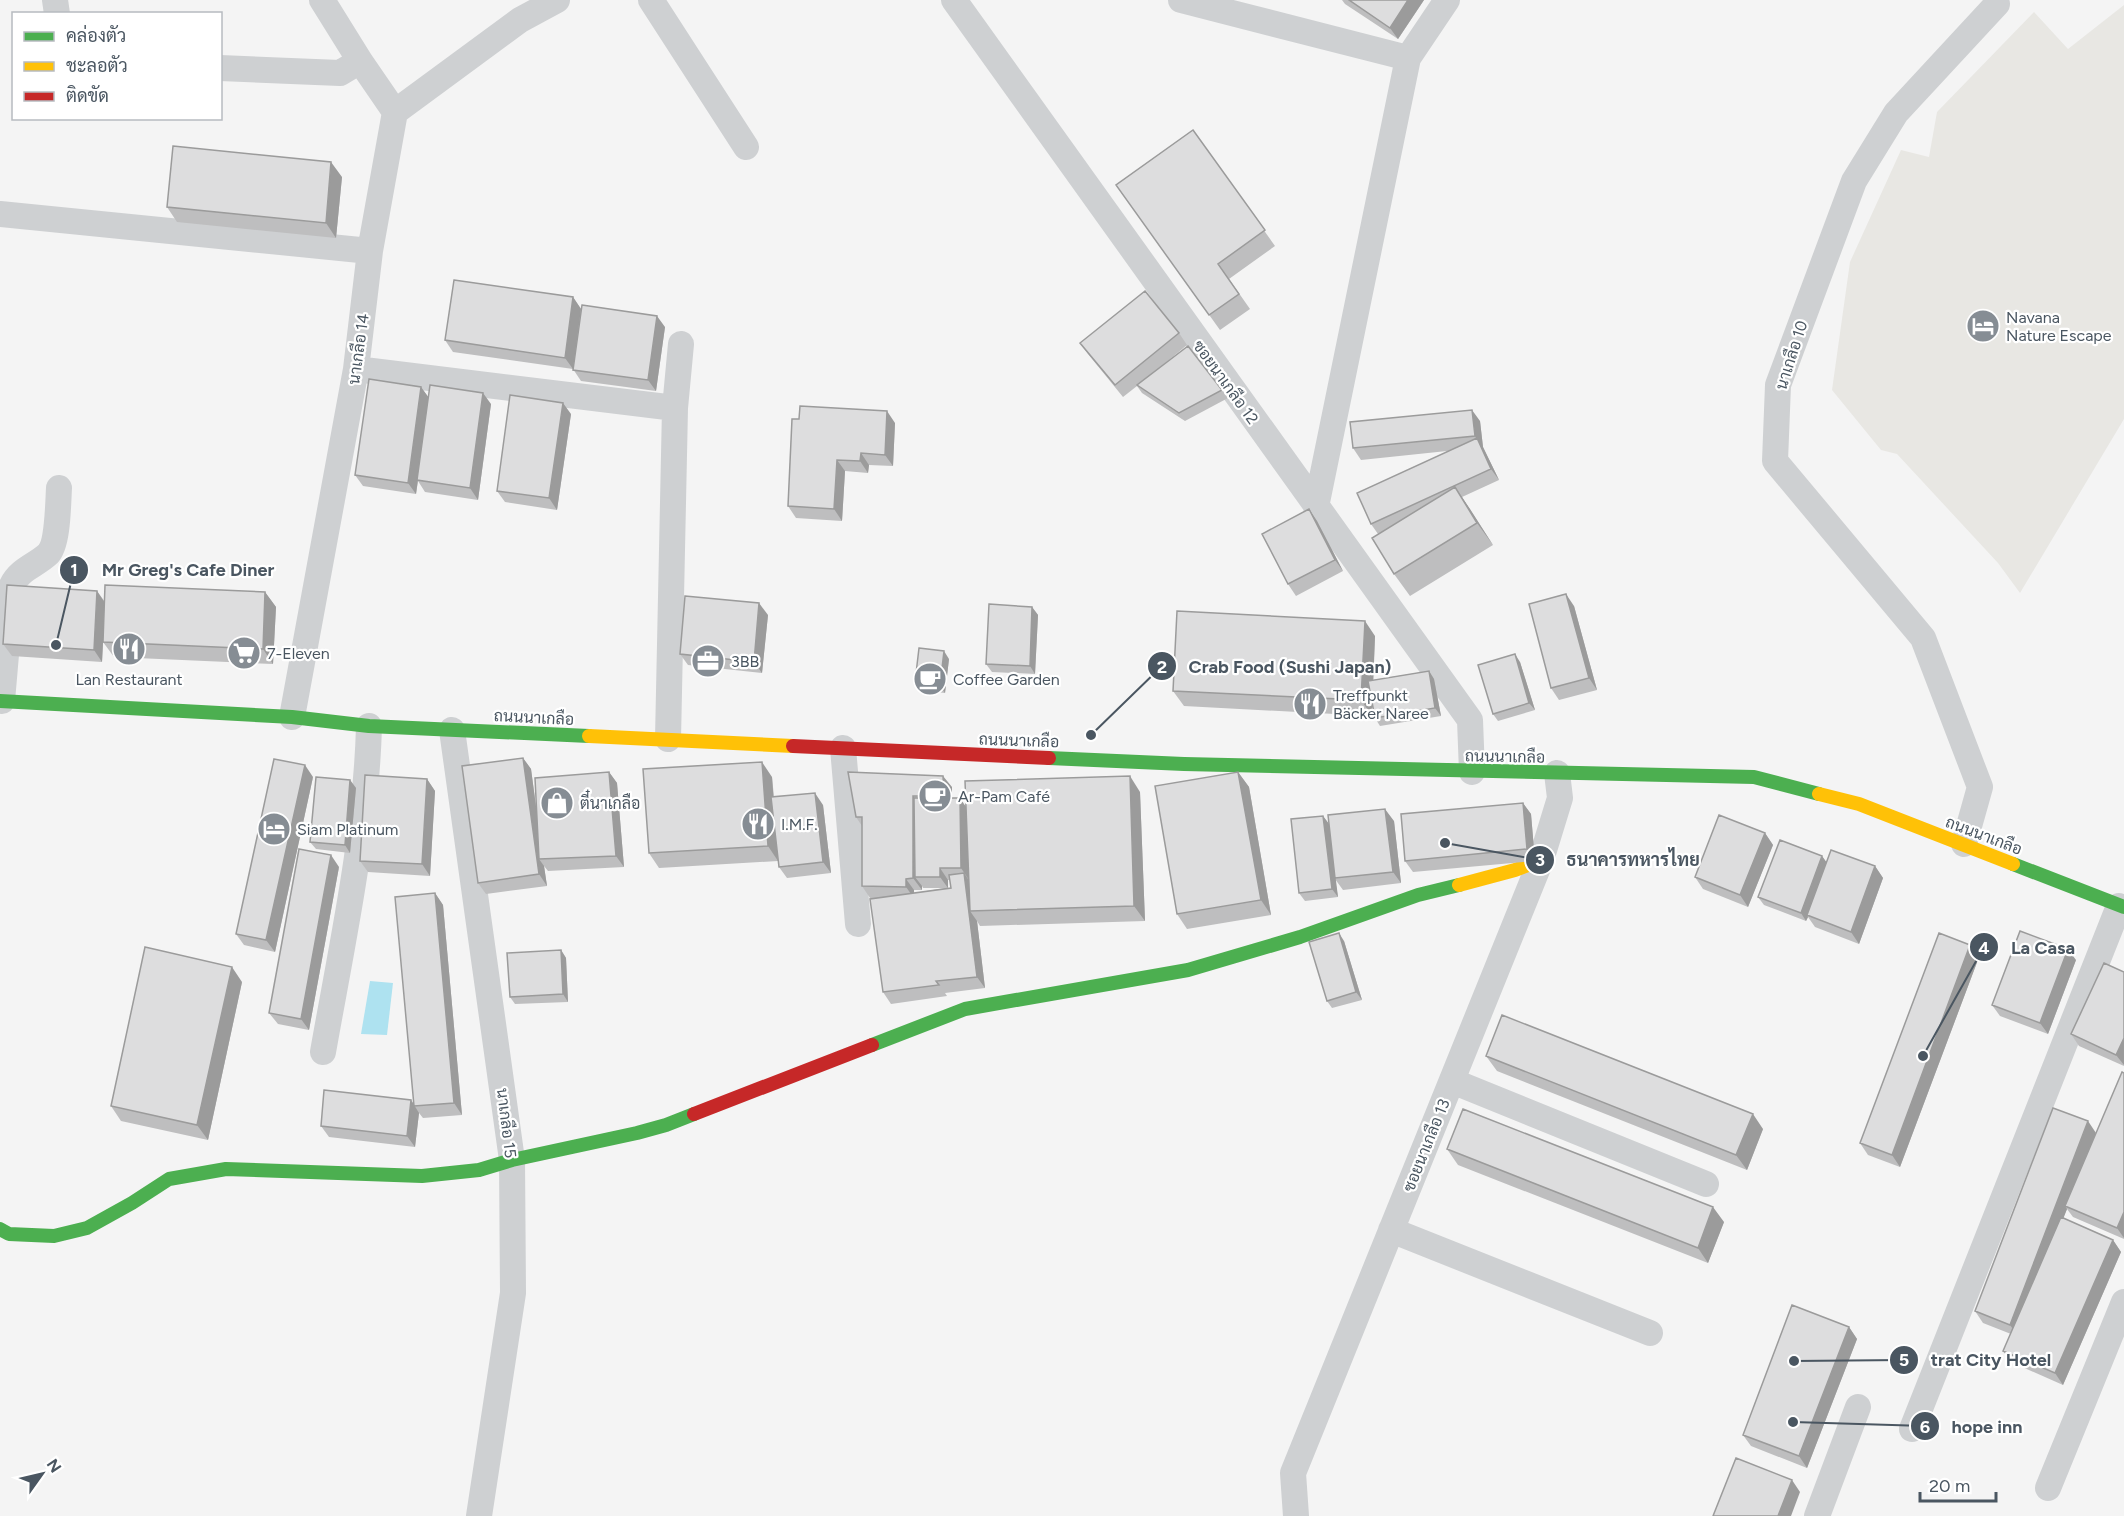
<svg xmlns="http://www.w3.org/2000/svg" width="2124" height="1516" viewBox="0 0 2124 1516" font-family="Figtree,Sarabun,sans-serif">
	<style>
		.commercial { fill: #e8e7e3 }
		.water { fill: #aee2f0 }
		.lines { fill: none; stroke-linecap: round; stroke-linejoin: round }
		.street { stroke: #ced0d2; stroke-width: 26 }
		.fast { stroke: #4caf50; stroke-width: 14 }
		.slow { stroke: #ffc107; stroke-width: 14 }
		.jam { stroke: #c62828; stroke-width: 14 }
		.wall { fill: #bebebf; fill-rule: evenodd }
		.shaded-wall { fill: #9b9b9b }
		.building { fill: #ddddde; stroke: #9b9b9b; stroke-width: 1.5 }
		.labels { text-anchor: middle; stroke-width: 4.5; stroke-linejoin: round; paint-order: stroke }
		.poi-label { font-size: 16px; fill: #4a5661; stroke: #fff; text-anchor: start }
		.street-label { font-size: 16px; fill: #4a5661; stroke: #fff }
		.leader { fill: none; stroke: #4a5661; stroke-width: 2 }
		.callout-dot { fill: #4a5661; stroke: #fff; stroke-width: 2 }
		.mark-label { font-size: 18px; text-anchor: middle; font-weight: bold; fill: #fff }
		.callout-label { font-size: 18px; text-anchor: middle; font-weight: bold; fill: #4a5661; stroke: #fff; stroke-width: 4.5; stroke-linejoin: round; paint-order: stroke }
	</style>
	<rect width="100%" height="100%" fill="#f4f4f4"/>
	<path class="commercial" d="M2124,5V419L2020,593L1998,563L1897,454L1881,450L1832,390L1850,262L1901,150L1929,157L1937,112L2034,12L2068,49Z"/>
	<path class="water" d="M370,981L393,983L387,1035L361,1034Z"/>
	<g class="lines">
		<path class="street" d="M55,0L57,14
			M651,0L746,147
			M954,0L1470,720L1472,772
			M1181,0L1408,58
			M220,68L340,73L360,61
			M395,112L520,20L557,0
			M0,214L370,251
			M356,369L675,408
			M1316,507L1408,58L1447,0
			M2,701L12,585C20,569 35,566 48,554C58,544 58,504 59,488
			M292,717L356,369L370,251L395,112L360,61L322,0
			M452,730L512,1160L513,1293L479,1516
			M668,739L675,408L681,344
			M843,748L858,924
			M1964,844L1980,787L1923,638L1775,461L1778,385L1854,181L1896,113L1997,4
			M323,1052C342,944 366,836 369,726
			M1452,1081L1706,1184
			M1391,1230L1650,1333
			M1912,1429L2119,906
			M2048,1488L2124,1302
			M1296,1516L1293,1473L1541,860L1560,798L1557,773
			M1817,1516L1858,1407"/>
		<path class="fast" d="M0,701L292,717L369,726L589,736
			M1049,758L1184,764L1754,777L1819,794
			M2013,864L2124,907
			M872,1045L965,1009L1188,970L1300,937L1418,895L1459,885
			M0,1229L9,1234L54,1236L87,1228L132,1203L169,1179L226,1169L422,1176L479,1170L512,1160L637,1133L666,1125L694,1114"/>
		<path class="slow" d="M589,736L793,746
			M1819,794L1859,804L2013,864
			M1459,885L1515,870L1541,860"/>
		<path class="jam" d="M793,746L1049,758
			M694,1114L872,1045"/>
	</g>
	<path class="wall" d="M1342,0H1424L1398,39L1345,4Z
		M1193,130L1275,246L1229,279L1250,309L1220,330L1116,185Z
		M342,177L336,238L177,222L167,207Z
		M573,297L581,309L665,327L656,391L581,381L573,369L453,352L445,340Z
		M1179,333L1187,345L1141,383L1222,390L1228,398L1185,421L1142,393L1137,386L1123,397L1088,354L1080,343Z
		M421,387L428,397L491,404L478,500L425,492L418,481L416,494L363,486L355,475Z
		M571,414L557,510L505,502L497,491Z
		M792,419L895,423L893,466L869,465L868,473L845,471L842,521L796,518L788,506Z
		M1480,421L1483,447L1499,480L1462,497L1493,545L1410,596L1394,574L1378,534L1371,524L1447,451L1361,460L1353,448Z
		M1309,509L1317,521L1343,571L1296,596L1288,584Z
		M97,591L105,602L265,592L276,607L273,664L114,657L103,642L104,626L102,662L12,656L3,644Z
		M1574,606L1597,690L1559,700L1551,688Z
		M1032,607L1038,615L1035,674L992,672L986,664Z
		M768,615L762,673L688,665L680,654Z
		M1375,636L1373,680L1429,671L1434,679L1441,716L1380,726L1375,718L1372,705V716L1184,706L1173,691Z
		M949,659L945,693L920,690L915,682Z
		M1520,662L1535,710L1498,721L1493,714Z
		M523,758L531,769L537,813L609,772L617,783L624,867L548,871L544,866L547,886L486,894L478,883Z
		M848,772L952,787V798L966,806L1140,792L1145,921L980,926L977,921L985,988L945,993L947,996L891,1004L883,992L875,898H870L862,886V826L856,817ZM948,880H950L951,888H948ZM922,886L923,888H945L914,893V890H922Z
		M1238,772L1249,787L1271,915L1187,929L1177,914Z
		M313,777L275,952L244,945L236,934Z
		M772,777L774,797L823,805L831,873L787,878L779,867L778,861L659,868L649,853Z
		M427,779L435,791L430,876L368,872L360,861Z
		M350,780L356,788L350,853L316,849L310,842Z
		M1523,803L1531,814L1535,861L1413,872L1405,861Z
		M1323,816L1329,824L1394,821L1401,883L1343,890L1335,879L1338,897L1305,901L1299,893Z
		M1765,833L1773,845L1748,907L1703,889L1695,877Z
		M1822,856L1826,862L1875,866L1883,878L1859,944L1815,927L1808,917L1806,921L1764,905L1758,897Z
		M339,867L309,1030L278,1024L269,1013Z
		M435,893L443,905L462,1115L423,1118L419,1113L415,1147L329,1137L321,1126L411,1100L414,1104Z
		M1344,941L1362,1000L1332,1008L1327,1001Z
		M1970,945L1979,957L1900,1167L1868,1155L1860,1143Z
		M561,950L566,958L568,1002L515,1004L510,997Z
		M2076,960L2048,1034L2000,1016L1992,1005Z
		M2124,972V1066L2079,1046L2071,1034Z
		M242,982L208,1140L121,1121L111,1106Z
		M1486,1056L1763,1129L1747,1170L1497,1071Z
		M2124,1073V1239L2073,1217L2067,1209L2063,1218L2113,1240L2121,1252L2063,1385L2011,1362L2003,1351L2011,1334L1983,1323L1975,1311L2096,1133Z
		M1447,1149L1724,1222L1708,1263L1458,1165Z
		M1849,1327L1857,1339L1807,1468L1751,1446L1743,1435Z"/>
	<path class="shaded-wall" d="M1408,0H1424L1398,39L1390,28Z
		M331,162L342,177L336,238L326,223Z
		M573,297L581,309L573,369L565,358Z
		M657,316L665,327L656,391L648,380Z
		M421,387L429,398L416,494L408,483Z
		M483,393L491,404L478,500L470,488Z
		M563,403L571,414L557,510L549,498Z
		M1472,410L1480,421L1483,447L1499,480L1491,469L1475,436Z
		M887,411L895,423L893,466L885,455Z
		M861,453L869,465L868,473L860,461Z
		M837,460L845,471L842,521L834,509Z
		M1455,487L1470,509L1493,545L1477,523Z
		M1309,509L1317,521L1343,571L1335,560Z
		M97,591L105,603L102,662L94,650Z
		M265,592L276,607L273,664L263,649Z
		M1566,594L1574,606L1597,690L1589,678Z
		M759,603L768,615L762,673L754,662Z
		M1032,607L1038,615L1035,674L1030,666Z
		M1365,621L1375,636L1372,716L1361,700Z
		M944,651L949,659L945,693L940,685Z
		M1515,654L1520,662L1535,710L1529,703Z
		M1429,671L1434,679L1441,716L1435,708Z
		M523,758L531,769L543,859H539L544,866L547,886L539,874Z
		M762,762L772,777L778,861L768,846Z
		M305,765L313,777L275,952L266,940Z
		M609,772L617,783L624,867L616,856Z
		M1238,772L1249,787L1271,915L1261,900Z
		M943,776L952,787V808L944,796Z
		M1130,776L1140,792L1145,921L1134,906Z
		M427,779L435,791L430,876L422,864Z
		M350,780L356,788L350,853L345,845Z
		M815,793L823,805L831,873L823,862Z
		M913,796L921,808L915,877L922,886V890L913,878Z
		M960,798L968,810L969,880L961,868Z
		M1523,803L1531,814L1535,861L1527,849Z
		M1385,809L1394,821L1401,883L1393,872Z
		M1323,816L1329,824L1338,897L1332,889Z
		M1765,833L1773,845L1748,907L1740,895Z
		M331,855L339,867L309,1030L301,1019Z
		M1822,856L1827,863L1807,915L1808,917L1806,921L1801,913Z
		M1875,866L1883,878L1859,944L1851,932Z
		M940,868L948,880V888L940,877Z
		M964,873L972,885L970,911L977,921L985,988L977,977Z
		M906,879L914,890V898L906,887Z
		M435,893L443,905L462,1115L454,1103Z
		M1339,933L1344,941L1362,1000L1356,992Z
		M1970,945L1979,957L1900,1167L1892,1155Z
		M2068,949L2076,960L2048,1034L2040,1023Z
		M561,950L566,958L568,1002L563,994Z
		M232,967L242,982L208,1140L197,1125Z
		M2124,1038V1065L2116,1055Z
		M411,1100L419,1113L415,1147L407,1136Z
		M1753,1114L1763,1129L1747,1170L1736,1155Z
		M2088,1121L2096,1133L2065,1206L2067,1209L2018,1336L2010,1325Z
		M1713,1207L1724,1222L1708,1263L1698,1248Z
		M2124,1212V1238L2117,1228Z
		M2113,1240L2121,1252L2063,1385L2055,1373Z
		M1849,1327L1857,1339L1807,1468L1799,1456Z
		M1792,1480L1800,1492L1791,1516H1778Z"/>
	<path class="building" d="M1349,0H1408L1390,28Z
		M1193,130L1265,230L1218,264L1239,294L1209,315L1116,185Z
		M173,146L331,162L326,223L167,207Z
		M454,280L573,297L565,358L445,340Z
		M1145,291L1179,333L1115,385L1080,343Z
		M582,305L657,316L648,380L573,370Z
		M1188,346L1222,390L1179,413L1137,385Z
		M369,379L421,387L408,483L355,475Z
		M430,385L483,393L470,488L417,480Z
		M510,395L563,403L549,498L497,491Z
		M800,406L887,411L885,455L861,453L860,461L837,460L834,509L788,506L792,419H799Z
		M1472,410L1475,436L1353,448L1350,422Z
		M1477,438L1491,469L1371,524L1357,493Z
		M1455,487L1477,523L1394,574L1372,538Z
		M1309,509L1335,560L1288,584L1262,534Z
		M7,585L97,591L94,650L3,644Z
		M105,585L265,592L263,649L103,642Z
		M1566,594L1589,678L1551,688L1529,604Z
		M685,596L759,603L754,662L680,654Z
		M989,604L1032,607L1030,666L986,664Z
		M1177,611L1365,621L1361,700L1173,691Z
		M919,648L944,651L940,685L915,682Z
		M1515,654L1529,703L1493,714L1478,665Z
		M1429,671L1435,708L1375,718L1368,681Z
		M523,758L539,874L478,883L462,766Z
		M274,759L305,765L266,940L236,934Z
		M762,762L768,846L649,853L643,769Z
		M609,772L616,856L539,859L535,778Z
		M848,772L943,776L944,796H913V878L906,879V887L862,886V817H856Z
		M1238,772L1261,900L1177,914L1155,786Z
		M365,775L427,779L422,864L360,861Z
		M1130,776L1134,906L970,911L965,781Z
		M316,777L350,780L345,845L310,842Z
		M815,793L823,862L779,867L771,797Z
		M914,798H960L961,868H940V877H915Z
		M1523,803L1527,849L1405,861L1401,814Z
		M1385,809L1393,872L1335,878L1328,815Z
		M1719,815L1765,833L1740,895L1695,877Z
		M1323,816L1332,889L1299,893L1291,819Z
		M1780,840L1822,856L1801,913L1758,897Z
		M299,849L331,855L301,1019L269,1013Z
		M1831,850L1875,866L1851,932L1807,915Z
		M964,873L977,977L936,981L939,985L883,992L870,899L951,888L949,875Z
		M435,893L454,1103L414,1106L395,897Z
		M2020,931L2068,949L2040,1023L1992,1005Z
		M1339,933L1356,992L1327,1001L1309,942Z
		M1939,933L1970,945L1892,1155L1860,1143Z
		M145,947L232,967L197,1125L111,1106Z
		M561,950L563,994L510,997L507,953Z
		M2104,963L2124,972V1038L2116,1055L2071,1034Z
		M1502,1015L1753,1114L1736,1155L1486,1056Z
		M2122,1072L2124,1073V1212L2117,1228L2065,1206Z
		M324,1090L411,1100L407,1136L321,1126Z
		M2053,1108L2088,1121L2010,1325L1975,1311Z
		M1463,1109L1713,1207L1698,1248L1447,1149Z
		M2061,1217L2113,1240L2055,1373L2003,1351Z
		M1792,1305L1849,1327L1799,1456L1743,1435Z
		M1736,1458L1792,1480L1778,1516H1713Z"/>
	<defs>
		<symbol id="hotel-disc" viewBox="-11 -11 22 22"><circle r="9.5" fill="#868d94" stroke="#fff"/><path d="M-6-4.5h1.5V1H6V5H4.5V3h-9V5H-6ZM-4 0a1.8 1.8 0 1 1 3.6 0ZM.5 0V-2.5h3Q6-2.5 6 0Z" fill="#fff"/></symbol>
		<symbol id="restaurant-disc" viewBox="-11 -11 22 22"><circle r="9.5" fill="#868d94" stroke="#fff"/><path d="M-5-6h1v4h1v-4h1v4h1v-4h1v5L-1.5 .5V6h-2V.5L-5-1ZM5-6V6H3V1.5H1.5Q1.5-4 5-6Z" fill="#fff"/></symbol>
		<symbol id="supermarket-disc" viewBox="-11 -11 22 22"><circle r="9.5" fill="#868d94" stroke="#fff"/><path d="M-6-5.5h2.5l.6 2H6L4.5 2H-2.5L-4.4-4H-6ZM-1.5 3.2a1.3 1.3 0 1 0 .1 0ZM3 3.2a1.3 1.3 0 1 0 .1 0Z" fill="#fff"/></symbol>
		<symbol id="office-disc" viewBox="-11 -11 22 22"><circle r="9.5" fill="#868d94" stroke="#fff"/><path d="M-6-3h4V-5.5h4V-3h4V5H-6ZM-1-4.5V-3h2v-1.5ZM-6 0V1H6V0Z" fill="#fff"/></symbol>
		<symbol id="cafe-disc" viewBox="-11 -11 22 22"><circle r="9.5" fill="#868d94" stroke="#fff"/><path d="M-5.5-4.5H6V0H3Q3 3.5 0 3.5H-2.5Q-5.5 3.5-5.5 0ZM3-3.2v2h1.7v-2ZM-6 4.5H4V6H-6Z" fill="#fff"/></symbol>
		<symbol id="shop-disc" viewBox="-11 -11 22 22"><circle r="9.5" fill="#868d94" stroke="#fff"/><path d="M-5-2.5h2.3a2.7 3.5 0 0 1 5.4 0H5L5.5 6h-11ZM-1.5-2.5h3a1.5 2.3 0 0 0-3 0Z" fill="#fff"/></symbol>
	</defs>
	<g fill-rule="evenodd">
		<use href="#hotel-disc" x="1964" y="307" width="38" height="38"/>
		<use href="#restaurant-disc" x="110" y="630" width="38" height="38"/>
		<use href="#supermarket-disc" x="225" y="634" width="38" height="38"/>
		<use href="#office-disc" x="689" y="642" width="38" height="38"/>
		<use href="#cafe-disc" x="911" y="660" width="38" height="38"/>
		<use href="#restaurant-disc" x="1291" y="685" width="38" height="38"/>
		<use href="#cafe-disc" x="916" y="777" width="38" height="38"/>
		<use href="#shop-disc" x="538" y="784" width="38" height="38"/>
		<use href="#restaurant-disc" x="739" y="805" width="38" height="38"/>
		<use href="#hotel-disc" x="255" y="810" width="38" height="38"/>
	</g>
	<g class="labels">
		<g class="poi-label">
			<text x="2006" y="323">Navana<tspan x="2006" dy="18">Nature Escape</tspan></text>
			<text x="267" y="659">7-Eleven</text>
			<text x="731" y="667">3BB</text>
			<text x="129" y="685" text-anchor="middle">Lan Restaurant</text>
			<text x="953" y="685">Coffee Garden</text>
			<text x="1333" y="701">Treffpunkt<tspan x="1333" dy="18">Bäcker Naree</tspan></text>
			<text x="958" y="802">Ar-Pam Café</text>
			<text x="580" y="809">ตี๋นาเกลือ</text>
			<text x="781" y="830">I.M.F.</text>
			<text x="297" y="835">Siam Platinum</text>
		</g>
		<g class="street-label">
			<text transform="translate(358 349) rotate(-82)" y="6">นาเกลือ 14</text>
			<text transform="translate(1791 355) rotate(-72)" y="6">นาเกลือ 10</text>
			<text transform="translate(1226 382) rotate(54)" y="6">ซอยนาเกลือ 12</text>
			<text transform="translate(534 717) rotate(3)" y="6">ถนนนาเกลือ</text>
			<text transform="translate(1019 740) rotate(2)" y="6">ถนนนาเกลือ</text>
			<text transform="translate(1505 756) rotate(1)" y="6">ถนนนาเกลือ</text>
			<text transform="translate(1984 835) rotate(21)" y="6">ถนนนาเกลือ</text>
			<text transform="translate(507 1123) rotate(83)" y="6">นาเกลือ 15</text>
			<text transform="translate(1426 1145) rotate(-68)" y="6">ซอยนาเกลือ 13</text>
		</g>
	</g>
	<path class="leader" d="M56 645L74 570M1091 735L1162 666M1445 843L1540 860M1923 1056L1984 947M1794 1361L1904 1360M1793 1422L1925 1426"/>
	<g class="callout-dot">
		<circle cx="56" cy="645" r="6"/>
		<circle cx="1091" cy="735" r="6"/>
		<circle cx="1445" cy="843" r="6"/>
		<circle cx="1923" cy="1056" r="6"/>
		<circle cx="1794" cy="1361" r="6"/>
		<circle cx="1793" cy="1422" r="6"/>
		<circle cx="74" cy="570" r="15"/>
		<circle cx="1162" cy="666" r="15"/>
		<circle cx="1540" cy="860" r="15"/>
		<circle cx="1984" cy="947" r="15"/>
		<circle cx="1904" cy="1360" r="15"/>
		<circle cx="1925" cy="1426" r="15"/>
	</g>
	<g class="mark-label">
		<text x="74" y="576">1</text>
		<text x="1162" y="673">2</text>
		<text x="1540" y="866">3</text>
		<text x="1984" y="954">4</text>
		<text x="1904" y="1366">5</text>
		<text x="1925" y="1433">6</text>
	</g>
	<g class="callout-label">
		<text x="188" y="576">Mr Greg's Cafe Diner</text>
		<text x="1290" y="673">Crab Food (Sushi Japan)</text>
		<text x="1633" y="866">ธนาคารทหารไทย</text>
		<text x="2043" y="954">La Casa</text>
		<text x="1991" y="1366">trat City Hotel</text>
		<text x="1987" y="1433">hope inn</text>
	</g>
	<rect x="12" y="12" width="210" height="108" fill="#ffffff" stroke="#b7bbc0" stroke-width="1.5"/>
	<rect x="24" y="32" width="30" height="9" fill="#4caf50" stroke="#b7bbc0" stroke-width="1.5"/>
	<text x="66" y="42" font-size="18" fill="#4a5661">คล่องตัว</text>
	<rect x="24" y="62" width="30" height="9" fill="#ffc107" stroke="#b7bbc0" stroke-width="1.5"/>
	<text x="66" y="72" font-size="18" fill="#4a5661">ชะลอตัว</text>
	<rect x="24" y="92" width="30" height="9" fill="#c62828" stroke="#b7bbc0" stroke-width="1.5"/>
	<text x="66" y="102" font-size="18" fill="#4a5661">ติดขัด</text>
	<g transform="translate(42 1474) rotate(56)" stroke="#ffffff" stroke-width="4.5" paint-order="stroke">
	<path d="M0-4.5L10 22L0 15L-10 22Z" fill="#4a5661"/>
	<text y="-9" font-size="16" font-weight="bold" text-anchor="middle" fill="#4a5661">N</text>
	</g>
	<path d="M1920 1492v9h76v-9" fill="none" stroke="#4a5661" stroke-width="3"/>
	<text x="1929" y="1492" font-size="18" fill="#4a5661" stroke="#ffffff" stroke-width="4.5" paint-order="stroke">20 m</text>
</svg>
